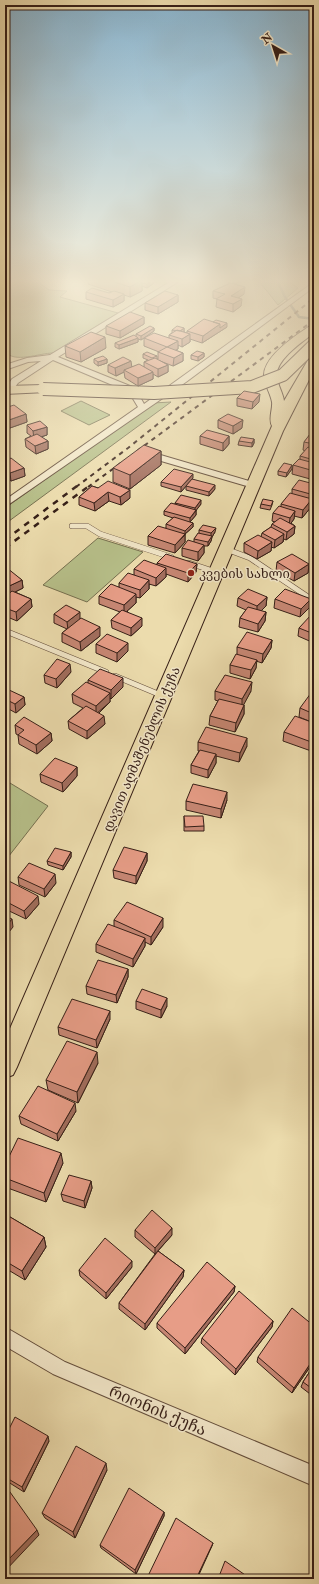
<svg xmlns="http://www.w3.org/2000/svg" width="319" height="1584" viewBox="0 0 319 1584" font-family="'IM FELL Double Pica','Noto Serif Georgian',serif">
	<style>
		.green { fill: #b7c08a; stroke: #767050 }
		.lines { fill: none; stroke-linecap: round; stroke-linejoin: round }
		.stream { stroke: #727c74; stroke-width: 2.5 }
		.service-casing { stroke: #644e3c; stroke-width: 6 }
		.minor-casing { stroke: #644e3c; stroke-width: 2 }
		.primary-casing { stroke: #361f17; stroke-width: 2 }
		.service { stroke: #f3e8ca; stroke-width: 5 }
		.minor { fill: #f3e8ca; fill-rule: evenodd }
		.primary { fill: #ecdcad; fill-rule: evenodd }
		.rail-far1 { stroke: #361f17; stroke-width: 2; stroke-dasharray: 4.5 4.5; stroke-linecap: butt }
		.rail { stroke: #361f17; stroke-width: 2.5; stroke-dasharray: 6 6; stroke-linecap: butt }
		.primary-bridge-casing { stroke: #361f17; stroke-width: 14; stroke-linecap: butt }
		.primary-bridge { stroke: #ecdcad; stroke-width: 12 }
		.wall { fill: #c78774; stroke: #361f17 }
		.shaded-wall { fill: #a26e5e; stroke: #361f17 }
		.building { fill: #e79d87; stroke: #361f17 }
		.poi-dot { fill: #8f2418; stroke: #f3e8ca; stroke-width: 1.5 }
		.labels { text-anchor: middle; stroke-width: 3; stroke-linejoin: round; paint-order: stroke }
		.poi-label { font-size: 13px; fill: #361f17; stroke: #f3e8ca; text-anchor: start }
		.street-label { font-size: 13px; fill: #361f17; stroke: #f3e8ca }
		.near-street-label { font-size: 16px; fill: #361f17; stroke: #f3e8ca }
	</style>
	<rect width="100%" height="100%" fill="#ecdcad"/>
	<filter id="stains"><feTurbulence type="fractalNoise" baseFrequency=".005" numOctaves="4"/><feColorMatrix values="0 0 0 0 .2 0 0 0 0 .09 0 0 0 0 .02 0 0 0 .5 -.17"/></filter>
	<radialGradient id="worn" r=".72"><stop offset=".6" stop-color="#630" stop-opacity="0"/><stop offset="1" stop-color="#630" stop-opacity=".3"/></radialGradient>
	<path class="green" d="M5,280L39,283L49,290L67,291L60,297L118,313L53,353C40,353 13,364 5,351Z
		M258,280H287L298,288L278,305Z
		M81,401L110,415L89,425L61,411Z
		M171,402L5,524V508L153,403Z
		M98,538L143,552L87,602L43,585Z
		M5,780L48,806L5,861Z"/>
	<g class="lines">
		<path class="stream" d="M277,280L285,297L299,317L314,319"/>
		<defs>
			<path id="service" d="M72,526H87L100,534L171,557
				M226,549L250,558L314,601
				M189,563L216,572
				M8,632L106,672
				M115,676L163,696"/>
			<path id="minor" d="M173,280H181L58,357L135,388L144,404L314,282V287L186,382L5,507V500L138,407L129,392L53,360L18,383L12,391H6L5,389L12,379L41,361L28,362L5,370V365L27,358L50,355Z
				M147,451L256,483L257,485L253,488L250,487L144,456V452Z
				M5,1327L65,1362L314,1466V1486L53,1374L5,1346Z"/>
			<path id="primary" d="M314,325V333C302,342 274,361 277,377C278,386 283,393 284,401L308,360L314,356V370L283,431L17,1067L13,1075L5,1078V1040L272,426C268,419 273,409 272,402C270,392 264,384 264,375C264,356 296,335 310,326Z
				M43,385L47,386L49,389L47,392L5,394V386Z"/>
		</defs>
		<use href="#service" class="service-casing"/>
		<use href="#minor" class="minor-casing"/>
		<use href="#primary" class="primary-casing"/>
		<use href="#service" class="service"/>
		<use href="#minor" class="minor"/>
		<use href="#primary" class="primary"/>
		<path class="rail-far1" d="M137,451L314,320
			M76,487L128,448L314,298
			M88,487L121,463"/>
		<path class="rail" d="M5,540L77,486
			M5,548L89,486"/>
		<defs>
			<path id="primary-bridge" d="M43,389L154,393L252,387L283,375L314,345"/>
		</defs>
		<use href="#primary-bridge" class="primary-bridge-casing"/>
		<use href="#primary-bridge" class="primary-bridge"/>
	</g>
	<path class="wall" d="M88,280H154V283L147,288L142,286V291L130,297L124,295V301L113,307L86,299V292L109,293L112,292L88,284Z
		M222,280H243L235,284L244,294L238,298L241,306L233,312L216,307L217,299L213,298V291L230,283Z
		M178,295V302L158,314L145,310V303Z
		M144,317V324L120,338L106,334V326Z
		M227,327L202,343L190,339V342L182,347L178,345V349L175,350L183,353V361L173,366L160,361L168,365V372L158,377L153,374V379L138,386L125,378L124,372L116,376L108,372V365L132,367H144V362L148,360L143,358V354L157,356V359H158V352H159L144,346V338H169V335L172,333V330L184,328V332L187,333V331Z
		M154,328V331L141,340L138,339V342L119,349L115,347V343L136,337V334Z
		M65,346L106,348L81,362L66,357Z
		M204,353V357L198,361L191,359V355Z
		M94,359H107V363L98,366L94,363Z
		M237,398L259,402L252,409L237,406Z
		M5,408L26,414L27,422L7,429L5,428Z
		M218,420L242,428L233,434L218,428Z
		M27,425L47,427V435L41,437L48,441V449L36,454L26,447L25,439L31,436L27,433Z
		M314,425V480L292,474L293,465L300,459V456L305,451L303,450L304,442L310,435V429Z
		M200,436H229V444L223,451L200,444Z
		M254,439V443L252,447L238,445L239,441Z
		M161,451V465L130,489L113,482V468Z
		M5,461L24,468L25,476L11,481L5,477Z
		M292,465V469L286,477L278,475V471Z
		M193,478L192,479L215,489L209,496L186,490V486L181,492L161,486V482Z
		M314,484V502L313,503H311V507L302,518L294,516V519L291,523L295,526L294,534L286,540L284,539L283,542L274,548L271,547V551L257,559L244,552V543L261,537L262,533L271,527L272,524L275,522L272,521L273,513L281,507V504L292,494V489Z
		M92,486L130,498L121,505L109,501L95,511L79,505V497Z
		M273,501L272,505L270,510L260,508L261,504Z
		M175,503L201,504L196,510V515L190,522L193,523V527L185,534V542L175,553L148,545V536L166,528V524L173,518L164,515V511L175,504Z
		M199,530L215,532L212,537L211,541L208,546H204V553L198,561L182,556V548L194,542V539L199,533Z
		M277,562L309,564L308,573L294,581L276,571Z
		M157,563L197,564L196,572L188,582L166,574V577L156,586L149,584V589L140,598L136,597V603L127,611L142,626L131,636L112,628L111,620L120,612L99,604V596L119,587V583L134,575V569L157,565Z
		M5,569L22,580L23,588L15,592L31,599L32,607L17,621L5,616V597H6H5Z
		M267,597L266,606L261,611L266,612L265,621L258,632L239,627L240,618L246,610L237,606L238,598Z
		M275,599L310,607L300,617L274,608Z
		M54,614L100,636L81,651L62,642V633L67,629L54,623Z
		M314,616V643L298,636L299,628Z
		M272,640L271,648L262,663L256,661V668L250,679L230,673V665L237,654V647Z
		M96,644L128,651L117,662L96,653Z
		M71,672L57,688L45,683L44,675Z
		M88,680L123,687L111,699L110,698V702L99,713L105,724L87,739L69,729L68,721L83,708L73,703L72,694L88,683Z
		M5,690L24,697L25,705L16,713L5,707Z
		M215,691H251L243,705H244V714L235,732L209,725L210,716L218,701L215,700Z
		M314,694V723L299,717L300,708Z
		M314,723V752L283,741L284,732Z
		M15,725L51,733L52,741L37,754L19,744L18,735L16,734Z
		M198,742L247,746L239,762L216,756V763L208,778L191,773V765L199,751H198Z
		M77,767V776L63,792L41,782L40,774Z
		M227,800L221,818L186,810V801Z
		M184,816L204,826V831H184Z
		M71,852V857L63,870L48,865L47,861Z
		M147,853V861L136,884L114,878L113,870Z
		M18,877L56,883L45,897L19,885Z
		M5,879L39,904L26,919L5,909Z
		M114,920L163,927L151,945L145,942V946L133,967L96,952V944L114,926Z
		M128,969V977L117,1003L87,994L86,986Z
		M136,1001L167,1006L161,1018L136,1009Z
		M110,1019L97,1048L59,1035L58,1027Z
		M98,1063L78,1103L48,1090L46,1080Z
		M76,1111L58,1141L21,1124L19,1116Z
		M63,1163L46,1202L5,1187V1165Z
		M91,1181L92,1188L85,1208L63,1201L61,1194Z
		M5,1214L44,1237L46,1247L25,1280L5,1268Z
		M135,1230L172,1235L158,1251L184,1270L183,1277L145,1330L119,1309V1303L155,1254L135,1237Z
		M132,1267L106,1299L80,1276L79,1270Z
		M235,1286L234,1292L185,1354L157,1328V1323Z
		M273,1321L272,1327L235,1375L201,1343L202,1338Z
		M314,1326V1361L292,1393L257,1362L258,1357Z
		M314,1365V1397L301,1387L303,1382Z
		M5,1437L49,1441L24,1492L5,1480Z
		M107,1470L75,1538L45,1518L42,1513Z
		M164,1512V1516L136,1574L101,1548L100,1545Z"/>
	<path class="shaded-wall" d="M142,280V291L130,297V287Z
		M152,280H154V283L147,288V284Z
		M233,280H243L233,285Z
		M245,287L244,294L231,303V296Z
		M124,294V301L113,307V300Z
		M178,295V302L158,314V307Z
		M242,299L241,306L233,312V304Z
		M144,317V324L120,338V331Z
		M227,323V327L202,343L203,336L220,324Z
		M154,328V331L141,340V336Z
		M184,328V332H179Z
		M190,334V342L182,347V339Z
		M105,337L106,348L81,362L80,352Z
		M138,338V342L119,349V345Z
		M178,341V349L167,355V347Z
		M183,353V361L173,366L174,358Z
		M204,353V357L198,361V357Z
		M107,359V363L98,366V362Z
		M131,361L132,368L124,370V372L116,376L115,368Z
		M168,365V372L158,377V369Z
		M153,372V379L138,386V378Z
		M260,394L259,402L252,409L253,402Z
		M26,414L27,422L7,429L6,421Z
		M243,420L242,428L233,434V426Z
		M47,427V435L34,439L33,431Z
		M229,436V444L223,451V443Z
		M254,439V443L252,447V443Z
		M48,441V449L36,454L35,446Z
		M161,451V465L130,489V475Z
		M292,465V469L286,477L287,473Z
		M24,468L25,476L11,481L10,473Z
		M193,474V478L181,492V487Z
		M215,485V489L209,496V492Z
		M130,490V498L121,505L120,497Z
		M108,492L109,501L95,511L94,503Z
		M312,499L311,507L302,518L303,510Z
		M201,500V504L195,512L196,510V515L190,522V518L195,512V508Z
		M295,511L294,519L289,526L290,518Z
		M193,523V527L185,534V542L175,553V545L185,535V531Z
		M295,526L294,534L286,540L287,532Z
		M216,528L215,532L212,537L211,541L208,546V542L211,537V533Z
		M284,534L283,542L274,548L275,540Z
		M272,542L271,551L257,559L258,551Z
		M204,545V553L198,561V552Z
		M197,564L196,572L188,582V573Z
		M309,564L308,573L294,581L295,573Z
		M166,568V577L156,586V578Z
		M22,580L23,588L5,597V588Z
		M149,580V589L140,598V590Z
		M136,594V603L124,614V605Z
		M267,597L266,606L257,615V606Z
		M31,599L32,607L17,621L16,612Z
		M311,599L310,607L300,617L301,609Z
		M80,612V621L68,630L67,622Z
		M266,612L265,621L258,632V624Z
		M142,618V626L131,636V628Z
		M100,627V636L81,651L80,642Z
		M272,640L271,648L262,663L263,654Z
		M128,643V651L117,662V653Z
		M5,653H6L7,661L5,663Z
		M257,660L256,668L250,679L251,670Z
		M70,664L71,672L57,688L56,679Z
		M123,678V687L111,699V690Z
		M252,682L251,691L242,708V699Z
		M110,693V702L96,714V706Z
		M24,697L25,705L16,713L15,704Z
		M244,705V714L235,732L236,723Z
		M104,716L105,724L87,739V731Z
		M51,733L52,741L37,754L36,745Z
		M247,738V746L239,762L240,753Z
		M216,754V763L208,778V770Z
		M77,767V776L63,792L62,783Z
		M227,792V800L221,818V809Z
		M71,852V857L63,870V866Z
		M147,853V861L136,884V876Z
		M55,874L56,883L45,897L44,889Z
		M38,896L39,904L26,919L24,911Z
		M163,918V927L151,945V937Z
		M12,919L13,927L5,937V927Z
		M145,938V946L133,967V959Z
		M128,969V977L117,1003L116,995Z
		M167,998V1006L161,1018V1010Z
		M110,1011V1019L97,1048L96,1040Z
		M97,1052L98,1063L78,1103L77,1092Z
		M75,1103L76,1111L58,1141L57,1134Z
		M61,1153L63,1163L46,1202L44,1193Z
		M91,1181L92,1188L85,1208L84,1201Z
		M172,1228V1235L155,1254V1248Z
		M44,1237L46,1247L25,1280L22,1271Z
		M132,1261V1267L106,1299V1293Z
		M184,1270L183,1277L145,1330V1324Z
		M235,1286L234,1292L185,1354V1348Z
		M273,1321L272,1327L235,1375L236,1369Z
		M314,1358V1361L292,1393L294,1388Z
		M48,1436L49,1441L24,1492L22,1487Z
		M106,1463L107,1470L75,1538L73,1532Z
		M164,1512V1516L136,1574L135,1570Z
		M37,1530L39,1535L5,1571V1563Z
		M213,1543L212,1546L197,1579H196Z"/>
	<path class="building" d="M108,280H142L130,287Z
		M142,280H152L147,284L142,283Z
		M231,283L245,287L231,296L242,299L233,304L216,299L225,294L213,291Z
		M92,288L109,293L114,291L124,294L113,300L86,292Z
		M165,291L178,295L158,307L145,303Z
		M130,312L144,317L120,331L106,326Z
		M204,319L220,324L203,336L187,331Z
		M216,320L227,323L220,328V324L213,322Z
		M150,326L154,328L141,336L136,334Z
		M177,326L184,328L180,331L172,330Z
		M177,330L190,334L182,339L169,335Z
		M91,332L105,337L80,352L65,346Z
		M154,333L178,341L167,347L144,338Z
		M134,335L138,338L119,345L115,343Z
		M167,347L183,353L174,358L158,352Z
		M197,351L204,353L198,357L191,355Z
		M147,352L157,356L152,358L143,354Z
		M103,356L107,359L98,362L94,359Z
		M123,357L131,361L115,368L108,365Z
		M155,358L168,365L158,369L144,362Z
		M139,364L153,372L138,378L124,370Z
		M244,391L260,394L253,402L237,398Z
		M14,405L26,414L6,421H5V408Z
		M228,414L243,420L233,426L218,420Z
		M40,421L47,427L33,431L27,425Z
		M314,425V430L310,429Z
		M207,430L229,436L223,443L200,436Z
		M37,434L48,441L35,446L25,439Z
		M310,434H314V444L304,442Z
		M241,437L254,439L252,443L239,441Z
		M144,445L161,451L130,475L113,468Z
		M308,447L314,449V460L300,456Z
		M11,458L24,468L10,473L5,469V461Z
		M299,459L314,463V471L293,465Z
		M284,463L292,465L287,473L278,471Z
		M174,469L193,474L181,487L161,482Z
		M192,479L215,485L209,492L186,486Z
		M299,480L314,484V495L292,489Z
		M108,481L130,490L120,497L108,492L94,503L79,497L92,486L98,488Z
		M290,493L312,499L303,510L281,504Z
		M181,495L201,500L195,508L175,503Z
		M263,499L273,501L271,506L261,504Z
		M171,503L196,510L190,518L164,511Z
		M279,506L295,511L290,518L273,513Z
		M174,517L193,523L185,531L166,524Z
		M280,518L295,526L287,532L272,524Z
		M203,525L216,528L211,533L199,530Z
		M158,526L185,534L175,545L148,536Z
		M271,527L284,534L275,540L262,533Z
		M198,533L212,536L208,542L194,539Z
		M258,535L272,542L258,551L244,543Z
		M188,540L204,545L198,552L182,548Z
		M166,554L197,564L188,573L157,563Z
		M292,554L309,564L295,573L277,562Z
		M144,560L166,568L156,578L134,569Z
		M7,568L22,580L5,588V569Z
		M128,573L149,580L140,590L119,583Z
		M111,584L136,594L124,605L99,596Z
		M248,589L267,597L257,606L238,598Z
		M285,589L311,599L301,609L275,599Z
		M12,591L31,599L16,612L5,608V597Z
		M66,605L80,612L67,622L54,614Z
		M248,607L266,612L258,624L240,618Z
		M122,610L142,618L131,628L111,620Z
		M311,615L314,616V634L299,628Z
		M81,618L100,627L80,642L62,633Z
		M247,632L272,640L263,654L237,647Z
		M107,634L128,643L117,653L96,644Z
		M236,654L257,660L251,670L230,665Z
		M57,659L70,664L56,679L44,675Z
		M100,669L123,678L111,690L88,680Z
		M225,675L252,682L242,699L215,691Z
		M86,682L110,693L96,706L72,694Z
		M7,689L24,697L15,704L5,699V690Z
		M311,693L314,694V714L300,708Z
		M219,699L244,705L236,723L210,716Z
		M86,706L104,716L87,731L68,721Z
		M295,716L314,723V743L284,732Z
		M24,717L51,733L36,745L18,735L24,730L15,725Z
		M206,727L247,738L240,753L198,742Z
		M200,750L216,754L208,770L191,765Z
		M55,758L77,767L62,783L40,774Z
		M193,784L227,792L221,809L186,801Z
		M184,816H203L204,826L185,827Z
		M124,847L147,853L136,876L113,870Z
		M55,848L71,852L63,866L47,861Z
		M29,863L55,874L44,889L18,877Z
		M5,879L38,896L24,911L5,901Z
		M127,902L163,918L151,937L114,920Z
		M5,916L12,919L5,927Z
		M108,924L145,938L133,959L96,944Z
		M98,960L128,969L116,995L86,986Z
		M142,989L167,998L161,1010L136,1001Z
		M72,999L110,1011L96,1040L58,1027Z
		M67,1041L97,1052L77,1092L46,1080Z
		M38,1086L75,1103L57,1134L19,1116Z
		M18,1138L61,1153L44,1193L5,1178V1165Z
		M69,1175L91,1181L84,1201L61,1194Z
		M152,1210L172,1228L155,1248L135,1230Z
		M5,1214L44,1237L22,1271L5,1261Z
		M105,1238L132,1261L106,1293L79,1270Z
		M158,1251L184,1270L145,1324L119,1303Z
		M207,1262L235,1286L185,1348L157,1323Z
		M239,1291L273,1321L236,1369L202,1338Z
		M292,1308L314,1326V1358L294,1388L258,1357Z
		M314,1365V1390L303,1382Z
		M15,1417L48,1436L22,1487L5,1477V1437Z
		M76,1446L106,1463L73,1532L42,1513Z
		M5,1485L37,1530L5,1563Z
		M129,1488L164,1512L135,1570L100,1545Z
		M176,1518L213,1543L196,1579H152L148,1576Z
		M225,1561L251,1579H218Z"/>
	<linearGradient id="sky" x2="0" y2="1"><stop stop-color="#89b6d2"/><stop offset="0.56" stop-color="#f6efda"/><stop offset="1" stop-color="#f6efda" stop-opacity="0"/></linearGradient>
	<rect width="319" height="502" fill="url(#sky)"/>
	<circle class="poi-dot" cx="191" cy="573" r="4"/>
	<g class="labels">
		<g class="poi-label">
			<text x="199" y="578">კვების სახლი</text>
		</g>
		<g class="street-label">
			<text transform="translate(141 749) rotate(-67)" y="5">დავით აღმაშენებლის ქუჩა</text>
		</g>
		<g class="near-street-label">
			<text transform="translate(158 1410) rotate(23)" y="6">რიონის ქუჩა</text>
		</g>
	</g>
	<rect width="319" height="1584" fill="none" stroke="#ecdcad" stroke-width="20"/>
	<rect x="6" y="6" width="307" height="1572" fill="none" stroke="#361f17" stroke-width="2"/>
	<rect x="10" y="10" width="299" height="1564" fill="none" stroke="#361f17"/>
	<g transform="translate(273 46) rotate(321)" stroke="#f3e8ca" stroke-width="3" paint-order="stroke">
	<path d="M0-3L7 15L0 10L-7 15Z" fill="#361f17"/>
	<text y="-6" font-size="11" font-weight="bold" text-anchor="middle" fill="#361f17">N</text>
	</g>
	<rect width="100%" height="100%" filter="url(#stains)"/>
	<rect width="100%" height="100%" fill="url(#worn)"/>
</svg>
